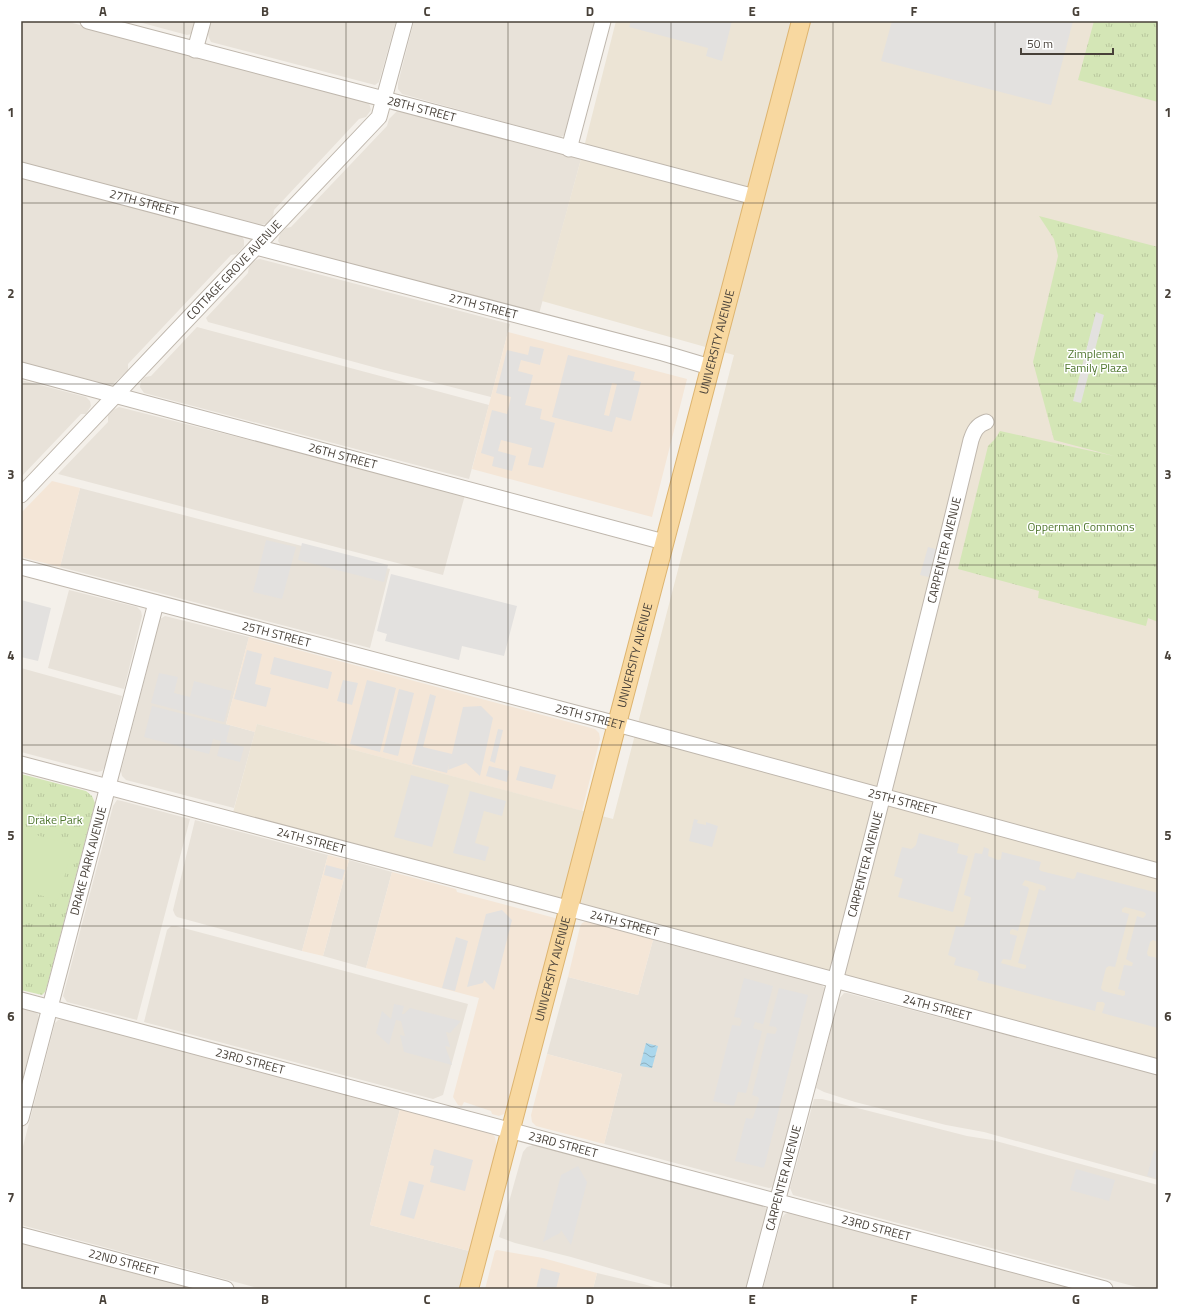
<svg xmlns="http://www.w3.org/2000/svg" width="1179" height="1310" viewBox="0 0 1179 1310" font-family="'Titillium Web',sans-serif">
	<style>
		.residential { fill: #e8e2d9 }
		.commercial { fill: #f4e6d7 }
		.education { fill: #ece4d5 }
		.grass { fill: url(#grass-tufts) }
		.pitch { fill: #d4e6b6 }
		.parking { fill: #e3e1df; fill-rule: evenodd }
		.water { fill: url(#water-waves) }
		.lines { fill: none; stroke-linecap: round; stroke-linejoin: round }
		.minor-casing { stroke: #bfb7ad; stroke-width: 17 }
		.major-casing { stroke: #ddb470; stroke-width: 20 }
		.minor { stroke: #fff; stroke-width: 15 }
		.major { stroke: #f8d8a0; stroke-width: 18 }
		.grid { fill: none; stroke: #484139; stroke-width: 1; stroke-opacity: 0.55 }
		.labels { text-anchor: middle; stroke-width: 3; stroke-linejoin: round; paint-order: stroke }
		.street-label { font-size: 12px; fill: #484139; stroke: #fff }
		.park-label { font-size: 12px; fill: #50772f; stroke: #fff }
		.neatline { fill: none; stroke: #484139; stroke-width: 1.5 }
		.grid-label { font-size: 13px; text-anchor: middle; font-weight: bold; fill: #484139 }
	</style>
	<defs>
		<pattern id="grass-tufts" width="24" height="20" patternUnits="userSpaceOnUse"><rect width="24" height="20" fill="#d4e6b6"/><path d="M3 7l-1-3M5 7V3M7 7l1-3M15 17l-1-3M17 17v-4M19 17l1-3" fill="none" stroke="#b8c69d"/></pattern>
		<pattern id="water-waves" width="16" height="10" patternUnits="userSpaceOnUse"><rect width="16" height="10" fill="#abd7ec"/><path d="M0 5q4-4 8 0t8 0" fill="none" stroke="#8db0c0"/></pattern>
	</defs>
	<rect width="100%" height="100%" fill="#f4f0ea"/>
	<path class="residential" d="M21,21H65L366,101L369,103L371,110L366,117L359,119L274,210L273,217L266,224L260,225L21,162Z
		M135,21H197L194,32L192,34L187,35Z
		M212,21H396L379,82L375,85L211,42L209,38L208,34Z
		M414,21H597L566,134L561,137H558L402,94L398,89V83Z
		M398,110L581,159L539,314L282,246L280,244L278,241L280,234L286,228L291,227L387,126L389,119Z
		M21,177L241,235L244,240V246L237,254L231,255L128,364V370L113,384H105L21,362Z
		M260,259L510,324L491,397L384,370L208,322L206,318L248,273L249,266L256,260Z
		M197,327L489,405L469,479L144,393L140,387L141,381L145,377L151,376Z
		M21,380L86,397L90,401L91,406L86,414H81L21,477Z
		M119,407L465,495L443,575L58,474L108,422V415L113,410Z
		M80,488L390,569L370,648L60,567Z
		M69,590L137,607L141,611L142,616L124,689L48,668Z
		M165,616L249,637L226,724L255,732L234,808L126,780L122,776L121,771L160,619Z
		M21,668L122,696L105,766L102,771L97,772L21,752Z
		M117,800L122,801L190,819L137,1020L67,1002L63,996L113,806Z
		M195,820L328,855L302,951L177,917L175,915L173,910Z
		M349,860L392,872L366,968L323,956Z
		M171,926H176L468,1004L443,1095L433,1099L144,1022L167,930Z
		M653,940L820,984L825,988L826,994L773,1187L769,1188L604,1144L622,1074L547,1054L568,977L638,995Z
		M844,993H847L1158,1075V1180L984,1132L946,1125L855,1102L824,1092L816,1088L839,999Z
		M21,1008L35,1012L38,1014L39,1018L21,1085Z
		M62,1019L400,1109L370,1225L469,1251L459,1289H262L21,1225V1154L55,1023L58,1020Z
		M814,1099H822L967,1136L992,1140L1158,1185V1289H1144L793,1195L790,1188Z
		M536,1144L764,1206L768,1211L747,1289H682L571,1257L515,1243L499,1237L523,1152L527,1147Z
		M790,1212L1075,1289H763L782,1218L785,1214Z
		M21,1243L195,1289H21Z
		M597,1273L643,1284L661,1289H593Z"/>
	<path class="commercial" d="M508,332L687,379L652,517L472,469Z
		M52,481L80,488L60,567L21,557V513Z
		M249,637L595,729L599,733L600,739L582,811L257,724L255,732L226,724Z
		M328,855L349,860L323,956L302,951Z
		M392,872L456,889L457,892L555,918L556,921L506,1113L504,1114L499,1116L492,1114L491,1111L464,1102L462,1106L458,1105L453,1097L479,998L366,968Z
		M587,921L653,940L638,995L568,977L580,927L582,923Z
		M547,1054L622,1074L604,1144L536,1126L532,1122L531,1115Z
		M400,1109L491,1132L495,1137L497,1147L492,1169L469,1251L370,1225Z
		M497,1250L543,1258L597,1273L593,1289H485L495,1251Z"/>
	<path class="education" d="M616,21H1158V1067L231,820L257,724L613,819L734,355L542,301L581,159Z"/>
	<path class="grass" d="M1094,21H1158V102L1078,80Z
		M1039,216L1158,247V622L1148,618L1146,626L1038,598L1039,591L958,569L988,446L995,439L1000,431L1114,456L1054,440L1033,362L1058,256L1054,239Z
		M21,774L86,791L92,796L95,803L47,986L45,992L42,995L21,990Z"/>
	<path class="pitch" d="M21,831L73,845L58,900L21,890Z"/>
	<path class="parking" d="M631,21H732L722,61L706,56L708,48L629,27Z
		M892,21H1073L1051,105L881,61Z
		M1096,312L1104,315L1081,403L1073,401Z
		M530,346L544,349L540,365L521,360L518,371L533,375L525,405L542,409L540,419L555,423L543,468L528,465L532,448L501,440L498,451L516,456L512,471L492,466L494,457L481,453L492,410L507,414L511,397L496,393L507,350L528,355Z
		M568,355L635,372L633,380L641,382L631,421L616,417L612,432L552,417ZM612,383L617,384L609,416L604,415Z
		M266,540L296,547L282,599L253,592Z
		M302,543L388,565L384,582L298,560Z
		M928,547L944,551L937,579L920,575Z
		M391,574L517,606L504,656L462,646L459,660L385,641L387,634L377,631Z
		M21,600L51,608L38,661L21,657Z
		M247,650L262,654L255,684L271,688L266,707L234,699Z
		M274,657L332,672L328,689L270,674Z
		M159,673L178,677L174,693L190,697L194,681L232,691L224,722L151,703Z
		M343,680L358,683L352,705L337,701Z
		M367,680L396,688L380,752L350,744Z
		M399,689L414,693L398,756L383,752Z
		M430,694L436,696L423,747L452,754L463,707L481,706L493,718L480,776L466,763L448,770L449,764L447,773L412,764Z
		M152,706L230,726L226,742L244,747L240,762L217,756L221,741L213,739L209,754L144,737Z
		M498,729L503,730L495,763L490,761Z
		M489,766L509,771L507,782L486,776Z
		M520,766L556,775L552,789L516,780Z
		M411,775L449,785L432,847L394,837Z
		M470,791L506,801L502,816L484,811L475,843L489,847L485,861L453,853Z
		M694,819L698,820L697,823L706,825V822L718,826L712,847L689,841Z
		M919,833L959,844L957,853L968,856L953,912L898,897L903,879L894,876L902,847L911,849L913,848L916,845Z
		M984,847L989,849L988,856L998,860L1001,859L1002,852L1041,862L1039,869L1041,871L1073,879L1075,878L1077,872L1158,893V942L1153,940L1150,942L1147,953L1148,956L1158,958V1028L1102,1013L1105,1004L1103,1002H1097L1095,1011L977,980L979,974L977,971L954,965L956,958L948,955L956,926L962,927L964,926L971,898L970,897L964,895L975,853L982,854ZM1025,880L1045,886L1046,889L1044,891L1039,889L1018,963L1026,965V968L1023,969L1001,963L1003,959L1011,960L1017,936L1010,934V931L1012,929L1018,931L1029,889L1028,887L1022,885ZM1125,907L1144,912L1146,914L1145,916L1143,918L1137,916L1126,959L1133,963L1132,966L1124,965L1118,989L1125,991V995L1123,996L1103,991L1101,988L1106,968L1109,966L1115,967L1129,914L1122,912V909Z
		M326,865L345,870L342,880L324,875Z
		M502,910L512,920L494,990L484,980L483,983L467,987L486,914Z
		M456,937L468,941L455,991L442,988Z
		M744,978L773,986L763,1024L755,1022L753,1028L762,1031L746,1093L738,1092L734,1106L713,1101L732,1025L740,1026L742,1021L740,1018L734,1017Z
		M779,988L808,995L764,1168L735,1161L746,1118L751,1119L753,1118L759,1099L758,1097L752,1095L767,1033L775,1034L777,1030L776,1027L769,1026Z
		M394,1004L404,1006L402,1014H404L410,1008L461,1021L450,1033L446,1032L450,1047L445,1046L452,1065L404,1052L400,1035L405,1036L401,1021L396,1020L389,1045L376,1033L382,1011L391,1019Z
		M434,1149L473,1160L465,1191L430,1182L434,1166L430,1165Z
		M1154,1151L1158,1152V1179L1147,1176Z
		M578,1166L587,1182L571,1245L561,1230L560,1233L543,1242L561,1175Z
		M1076,1169L1115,1180L1109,1201L1070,1190Z
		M409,1181L424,1185L414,1219L400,1215Z
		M541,1268L560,1273L556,1289H536Z"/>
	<path class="water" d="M646,1043L658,1046L652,1068L640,1066Z"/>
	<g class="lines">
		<defs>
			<g id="minor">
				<path id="s1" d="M88,21L755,197"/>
				<path d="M195,50L203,21"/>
				<path d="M569,149L603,21"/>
				<path id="s2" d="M21,170L267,235"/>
				<path id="s3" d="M256,247L663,353L710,367"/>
				<path id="s4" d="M21,370L664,542"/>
				<path id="s5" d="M21,495L379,117L405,21"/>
				<path id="s6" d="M21,567L602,720L1158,871"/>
				<path id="s7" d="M21,764L556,905L1158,1067"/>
				<path id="s8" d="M21,1000L1105,1289"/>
				<path id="s9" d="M21,1118L156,603"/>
				<path id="s10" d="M21,1235L226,1289"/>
				<path id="s11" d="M754,1289C829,1007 903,724 971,440C974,431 977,425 986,422"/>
			</g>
			<g id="major">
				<path id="s12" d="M469,1289L801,21"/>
			</g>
		</defs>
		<use href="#minor" class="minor-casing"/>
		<use href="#major" class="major-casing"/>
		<use href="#minor" class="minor"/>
		<use href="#major" class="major"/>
	</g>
	<path class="grid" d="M184,21V1289M346,21V1289M508,21V1289M671,21V1289M833,21V1289M995,21V1289M21,203H1158M21,384H1158M21,565H1158M21,745H1158M21,926H1158M21,1107H1158"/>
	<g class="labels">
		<g class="street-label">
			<text dy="4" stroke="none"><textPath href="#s1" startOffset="345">28TH STREET</textPath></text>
			<text dy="4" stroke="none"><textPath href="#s2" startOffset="127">27TH STREET</textPath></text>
			<text dy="4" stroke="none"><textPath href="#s5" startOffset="310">COTTAGE GROVE AVENUE</textPath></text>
			<text dy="4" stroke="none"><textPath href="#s3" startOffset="235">27TH STREET</textPath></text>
			<text dy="4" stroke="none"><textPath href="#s12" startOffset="979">UNIVERSITY AVENUE</textPath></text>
			<text dy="4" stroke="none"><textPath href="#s4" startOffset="333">26TH STREET</textPath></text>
			<text dy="4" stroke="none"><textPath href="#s11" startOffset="763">CARPENTER AVENUE</textPath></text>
			<text dy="4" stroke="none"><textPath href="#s6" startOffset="264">25TH STREET</textPath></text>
			<text dy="4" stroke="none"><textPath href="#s12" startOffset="655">UNIVERSITY AVENUE</textPath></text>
			<text dy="4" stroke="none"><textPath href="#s6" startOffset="588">25TH STREET</textPath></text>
			<text dy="4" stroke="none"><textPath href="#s6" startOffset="912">25TH STREET</textPath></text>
			<text dy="4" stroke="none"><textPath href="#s7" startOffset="300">24TH STREET</textPath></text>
			<text dy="4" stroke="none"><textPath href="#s9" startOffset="266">DRAKE PARK AVENUE</textPath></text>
			<text dy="4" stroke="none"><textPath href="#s11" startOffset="439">CARPENTER AVENUE</textPath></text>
			<text dy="4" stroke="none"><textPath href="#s7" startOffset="624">24TH STREET</textPath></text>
			<text dy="4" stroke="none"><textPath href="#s12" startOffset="331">UNIVERSITY AVENUE</textPath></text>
			<text dy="4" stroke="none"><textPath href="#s7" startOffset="948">24TH STREET</textPath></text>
			<text dy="4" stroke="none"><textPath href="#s8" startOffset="237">23RD STREET</textPath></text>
			<text dy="4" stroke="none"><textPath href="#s8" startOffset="561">23RD STREET</textPath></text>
			<text dy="4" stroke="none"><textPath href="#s11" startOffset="115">CARPENTER AVENUE</textPath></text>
			<text dy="4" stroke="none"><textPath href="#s8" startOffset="885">23RD STREET</textPath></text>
			<text dy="4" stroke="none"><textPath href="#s10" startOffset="106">22ND STREET</textPath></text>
		</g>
		<g class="park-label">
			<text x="1096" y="358">Zimpleman<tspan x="1096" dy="14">Family Plaza</tspan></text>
			<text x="1081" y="531">Opperman Commons</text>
			<text x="55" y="824">Drake Park</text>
		</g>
	</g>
	<rect width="1179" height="1310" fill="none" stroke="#ffffff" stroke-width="44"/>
	<path d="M1021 48v6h92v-6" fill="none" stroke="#484139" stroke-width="2"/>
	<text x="1027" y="48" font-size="12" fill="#484139" stroke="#ffffff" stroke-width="3" paint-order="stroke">50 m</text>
	<rect x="22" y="22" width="1135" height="1266" class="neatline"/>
	<g class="grid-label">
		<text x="103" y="16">A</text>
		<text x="265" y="16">B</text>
		<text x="427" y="16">C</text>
		<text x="590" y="16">D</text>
		<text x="752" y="16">E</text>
		<text x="914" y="16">F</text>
		<text x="1076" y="16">G</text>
		<text x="11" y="117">1</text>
		<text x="1168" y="117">1</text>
		<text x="11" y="298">2</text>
		<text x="1168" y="298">2</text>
		<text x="11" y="479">3</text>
		<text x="1168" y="479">3</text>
		<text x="11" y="660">4</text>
		<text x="1168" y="660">4</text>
		<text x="11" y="840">5</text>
		<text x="1168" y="840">5</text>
		<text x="11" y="1021">6</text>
		<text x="1168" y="1021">6</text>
		<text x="11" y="1202">7</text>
		<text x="1168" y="1202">7</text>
		<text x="103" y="1304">A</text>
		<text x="265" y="1304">B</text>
		<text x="427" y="1304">C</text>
		<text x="590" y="1304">D</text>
		<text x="752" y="1304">E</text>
		<text x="914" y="1304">F</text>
		<text x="1076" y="1304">G</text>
	</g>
</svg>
